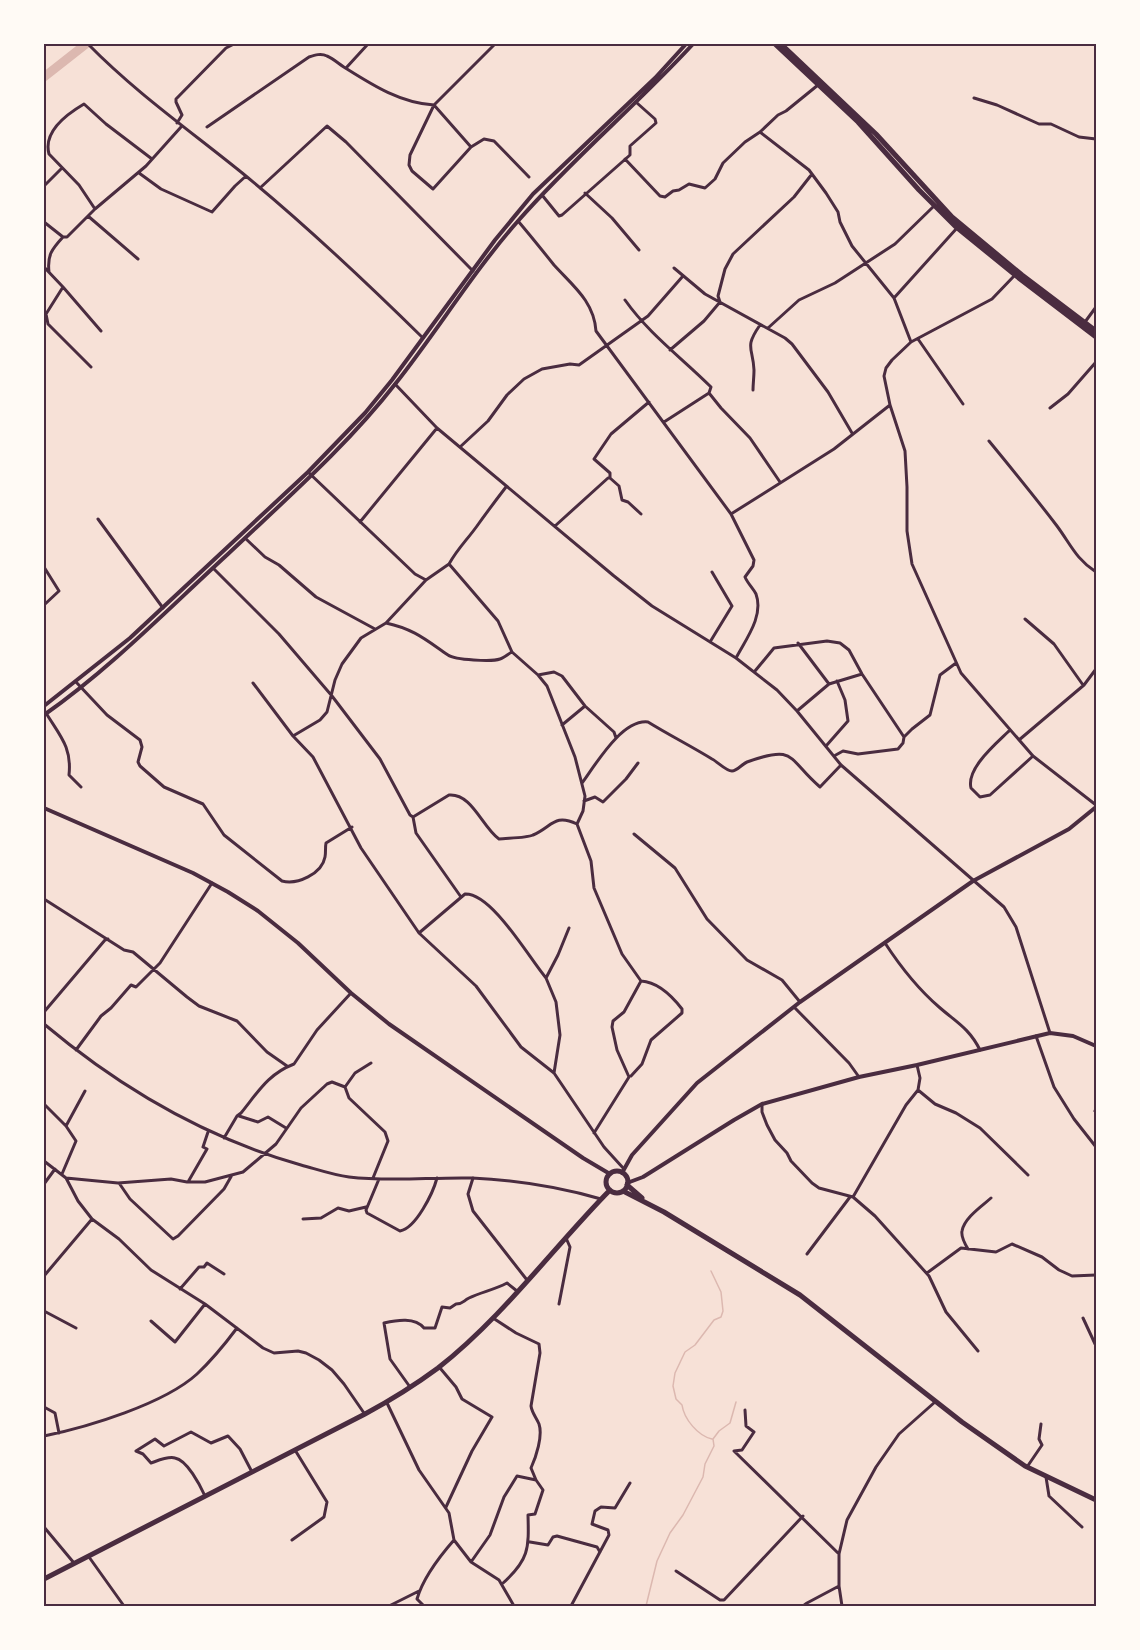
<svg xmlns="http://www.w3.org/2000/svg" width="1140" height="1650" viewBox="0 0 1140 1650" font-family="'Varela Round',sans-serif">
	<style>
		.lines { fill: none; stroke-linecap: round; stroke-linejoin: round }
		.stream { stroke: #dcb8b0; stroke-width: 1.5 }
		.river { stroke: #dcb8b0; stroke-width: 9 }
		.minor { stroke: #4a2c40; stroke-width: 3 }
		.tertiary { stroke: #4a2c40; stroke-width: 4 }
		.primary { stroke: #4a2c40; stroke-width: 5 }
		.trunk { stroke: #4a2c40; stroke-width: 5 }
		.neatline { fill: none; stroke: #4a2c40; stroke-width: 2 }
	</style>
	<rect width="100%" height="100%" fill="#f7e1d7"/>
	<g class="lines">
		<path class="stream" d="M711,1271L721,1292L723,1311L721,1317L714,1320L695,1345L685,1352L675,1373L673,1386L676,1399L682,1405C684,1419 698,1436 712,1439
			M646,1606L657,1561L670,1533L683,1515L703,1477L705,1464L714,1446L713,1439L719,1431L730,1423L736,1402"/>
		<path class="river" d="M44,77L86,44"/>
		<path class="minor" d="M88,44C135,92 189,130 241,172C305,224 365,281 423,338
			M346,68L368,44
			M974,98L997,105L1039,124H1051L1079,137L1096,139
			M177,123L182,115L176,102V99L226,48L234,44
			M207,127L309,57C315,55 321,53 327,56C334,59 340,65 347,69C374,86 401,103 434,105L471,147L484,139L494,141L529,177
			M760,132L809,170L826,193L838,212L840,222L852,246L894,298L911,342
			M471,147L433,189L412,171L409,165L410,155L434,105L495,44
			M625,159L660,196L665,197L673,191L679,190L689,184L705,188L715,179L723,163L745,142L760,132L778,115L786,111L818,85
			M139,173L161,189L212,212L235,186L246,176
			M44,186L62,168
			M260,188L327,126L346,142L473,271
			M585,193L612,218L639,250
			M542,195L559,216L562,215L630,155V146L656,123L655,119L637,103
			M95,209L79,185L49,154C43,132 67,114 84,104L106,124L152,159
			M88,216L138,259
			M518,221C530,235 542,250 554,265C572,285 594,301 596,331L731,514L754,560L753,566L745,577C748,584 753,588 756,594C764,616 746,639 736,658
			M44,222L63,237
			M44,267L63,287L101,331
			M674,268L705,294L785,338L792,344L828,392L852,433
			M49,272C47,255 52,249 63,237H67L95,209L146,166L181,127
			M1015,275L992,299L911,342L892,360L886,368L884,376L890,405L905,451L907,487V531L912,564L961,673L1033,756L1096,805
			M63,287L46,314L48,324L91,367
			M894,298L957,228
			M625,300C649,334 682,358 711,387L709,393L664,422
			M1085,322L1096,307
			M768,328L799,300L835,283L895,244L934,206
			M918,339L963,404
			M670,350L704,321L720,302L718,296L725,269L733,254L794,197L812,174
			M395,384L437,428L614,576L652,606L736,658L777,690L797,711L841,765L1004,907L1016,927L1050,1033
			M753,390C753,384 754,377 754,370C753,347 744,348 760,325
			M709,393L721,408L750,438L780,482
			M1050,408L1068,394L1096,362
			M989,441C1012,469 1035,497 1057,526C1071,545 1076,559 1096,572
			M460,447L488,421L507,395L524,379L542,369L570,364L579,365L648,316L683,276
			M308,472L415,574L426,580L449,564L498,621L512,652L538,675L547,686L575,757L585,796L583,811L577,824L591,861L594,888L622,954L641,981L624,1012L613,1021L612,1027L617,1050L629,1077L594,1133
			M641,514L628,502L622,500L619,486L610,478V473L594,459L611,434L649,402
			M731,514L834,449L890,405
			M98,519L163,608
			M360,522L437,428
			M555,526L608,478H610
			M245,538L265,557L279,565L316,597L375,629
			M449,564C458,548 467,540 477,526C487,512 496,500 506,487
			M44,567L59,591L44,605
			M213,568L279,634L332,696L380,759L410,815L413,817L416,833L461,897
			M1025,619L1054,644L1083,685
			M386,623C414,629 426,640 448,655C455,660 492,662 500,659C504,658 508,654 512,652
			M710,642L732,606L712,572
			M798,643L829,684
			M755,671L774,648L827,641L840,643L849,650L862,674L904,737
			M538,675L554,672L562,676L585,706L614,732L616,738
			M76,682L107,715L140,740L142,747L138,762L140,766L164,787L203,804L224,835L282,881C297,885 322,874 325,857C326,852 325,848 326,843L352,827
			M253,683L293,736L313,757L361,848L419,933L476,986L521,1047L554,1073L604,1147L624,1169
			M797,711L829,684L862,674
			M46,713C60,736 72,747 69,775L81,787
			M562,725L585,706
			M1010,730C997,743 966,768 971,788L980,797L990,795L1033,756
			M293,736L320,720L327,712L335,680L342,664L361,638L386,623L426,580
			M1019,740L1084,685L1096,669
			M826,746L848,721L845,700L837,681
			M834,756L843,751L858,754L898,749L903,743L904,737L912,729L930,715L940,675L956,663
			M582,783C596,764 622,719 648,722C669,735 691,746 712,759C718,762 726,771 732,771C737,771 742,764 747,762C797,744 787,759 820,787L841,765
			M584,801L595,797L603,802L626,779L638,763
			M413,817L449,795C472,793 482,827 499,839C508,838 527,838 533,835C552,827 554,813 577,824
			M634,834L675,868L707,919L747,960L782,980L800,1002
			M44,899L124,950L133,952L187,997L199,1006L237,1021L267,1052L287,1066
			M419,933L465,894C492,893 529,958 546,978
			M885,943C900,966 917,988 939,1007C956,1022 969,1028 980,1050
			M794,1007L849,1063L859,1077
			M44,1012L105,940L108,939
			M44,1024C119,1087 206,1138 301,1165C316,1169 333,1175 349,1177C390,1182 431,1177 472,1178C515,1180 560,1187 601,1199
			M1036,1036L1054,1087L1074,1119L1096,1147
			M76,1050L101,1016L111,1008L131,985L136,987L160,963L212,883
			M554,1073L560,1035L556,1002L546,978L558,955L569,928
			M631,1076L642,1064L651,1040L682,1013V1009C672,996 658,982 641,981
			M345,1087L355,1073L371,1063
			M918,1090L935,1104L956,1113L980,1128L1028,1175
			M44,1104L66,1126
			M762,1104V1112L767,1125L775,1140L787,1153L791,1161L812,1183L819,1188L853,1197L875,1216L929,1276L946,1312L978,1351
			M1095,1111L1096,1109
			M239,1116L258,1122L268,1117L286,1128
			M224,1138L237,1116L241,1113C258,1092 268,1074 294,1064L317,1030L351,993
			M44,1161L66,1178L78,1201L92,1219L119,1239L151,1270L205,1304L263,1348L274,1353L298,1351L306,1353L319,1360L332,1370L344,1384L364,1413
			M62,1174L76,1141L66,1126L85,1091
			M66,1178L118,1183L171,1179L187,1182H205L243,1172L276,1144L301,1108L327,1084L332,1082L345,1087L349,1098L385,1132L388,1141L373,1178
			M473,1178L468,1194L473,1211L527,1280
			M379,1179L366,1210L367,1213L400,1231C416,1228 433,1193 437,1178
			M188,1182L207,1149L203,1147L208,1132
			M119,1183L130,1199L173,1239L178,1236L224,1189L232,1175
			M44,1184L55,1169
			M853,1197L906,1105L918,1090L920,1078L917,1065
			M303,1219L321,1218L338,1208L349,1211L366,1207
			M968,1249C965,1244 961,1236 962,1231C964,1218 982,1206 991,1198
			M807,1254L850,1197
			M927,1273L961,1248L996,1252L1012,1244L1042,1257L1059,1270L1072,1276L1096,1275
			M44,1276L92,1219
			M180,1289L199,1267H204L207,1263L224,1274
			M559,1304L570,1247L566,1238
			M44,1311L76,1328
			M493,1318L516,1333L539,1344L540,1353L531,1406C532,1413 536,1417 539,1424C543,1436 536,1457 531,1468L536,1480L543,1490L535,1514L528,1515C529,1549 529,1560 502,1584
			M1083,1318L1096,1346
			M151,1321L175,1342L205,1304
			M440,1368L456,1387L462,1399L492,1417L472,1451L446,1507
			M410,1387L390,1359L384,1323C397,1320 415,1317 424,1328H435L442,1307L450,1308L456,1304C463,1304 463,1301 469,1298C481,1292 494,1290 507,1283L517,1291
			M387,1403L419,1470L449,1513L454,1540L471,1562L499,1580L514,1606
			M44,1407L55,1413L59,1433
			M745,1410L746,1426L754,1432L742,1450L734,1451L839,1554
			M44,1436C88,1427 164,1404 197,1374C212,1360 225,1344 237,1328
			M136,1451L155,1439L164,1446L191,1432L211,1443L228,1436L240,1449L252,1472
			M136,1451L143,1454L151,1463C157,1461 168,1456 175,1458C187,1460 200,1485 205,1496
			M1027,1467L1042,1445L1039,1439L1041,1424
			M1046,1477L1049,1496L1082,1527
			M44,1527L74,1563
			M292,1540L324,1517L327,1502L295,1450
			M530,1542L548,1545L553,1537L557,1536L597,1547L600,1552
			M89,1557L124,1606
			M471,1562L490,1535L504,1497L517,1476L536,1480
			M676,1571L720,1600H724L803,1516
			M389,1606L419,1591
			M424,1606L417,1599C423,1578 440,1556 454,1540
			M571,1606L609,1535L608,1530L592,1524L595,1511L601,1507L615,1508L630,1483
			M803,1606L807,1603L839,1586
			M842,1606L839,1586V1554L847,1520L876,1467L899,1434L935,1402"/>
		<path class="tertiary" d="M44,706L130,638L308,472L365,413L392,380L495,240L533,194L655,78L686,44
			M44,715C111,668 168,609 228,554C286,499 347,446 396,383C438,330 473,272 518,221C572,159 637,105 693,44
			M44,808L193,873L228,892L258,911L298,943L351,993L389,1024L583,1158L610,1174
			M622,1173L632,1155L697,1083L800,1002L973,881L1069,829L1096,807
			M627,1183L643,1177L734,1120L762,1104L859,1077L917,1065L1050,1033L1073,1036L1096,1046"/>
		<path class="primary" d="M606 1182a11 11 0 1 1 22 0a11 11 0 1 1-22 0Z
			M627,1185L642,1198
			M623,1191L664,1212L800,1295L962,1422L1025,1466L1096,1500
			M44,1579L365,1414C391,1400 415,1385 438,1368C502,1318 553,1248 610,1190"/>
		<path class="trunk" d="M775,44L858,122L919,190L955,226L1020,279L1096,337
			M781,44L876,134L952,217L1022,275L1096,331"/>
	</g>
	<rect width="1140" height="1650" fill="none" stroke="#fffaf5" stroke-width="90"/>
	<rect x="45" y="45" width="1050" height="1560" class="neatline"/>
</svg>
